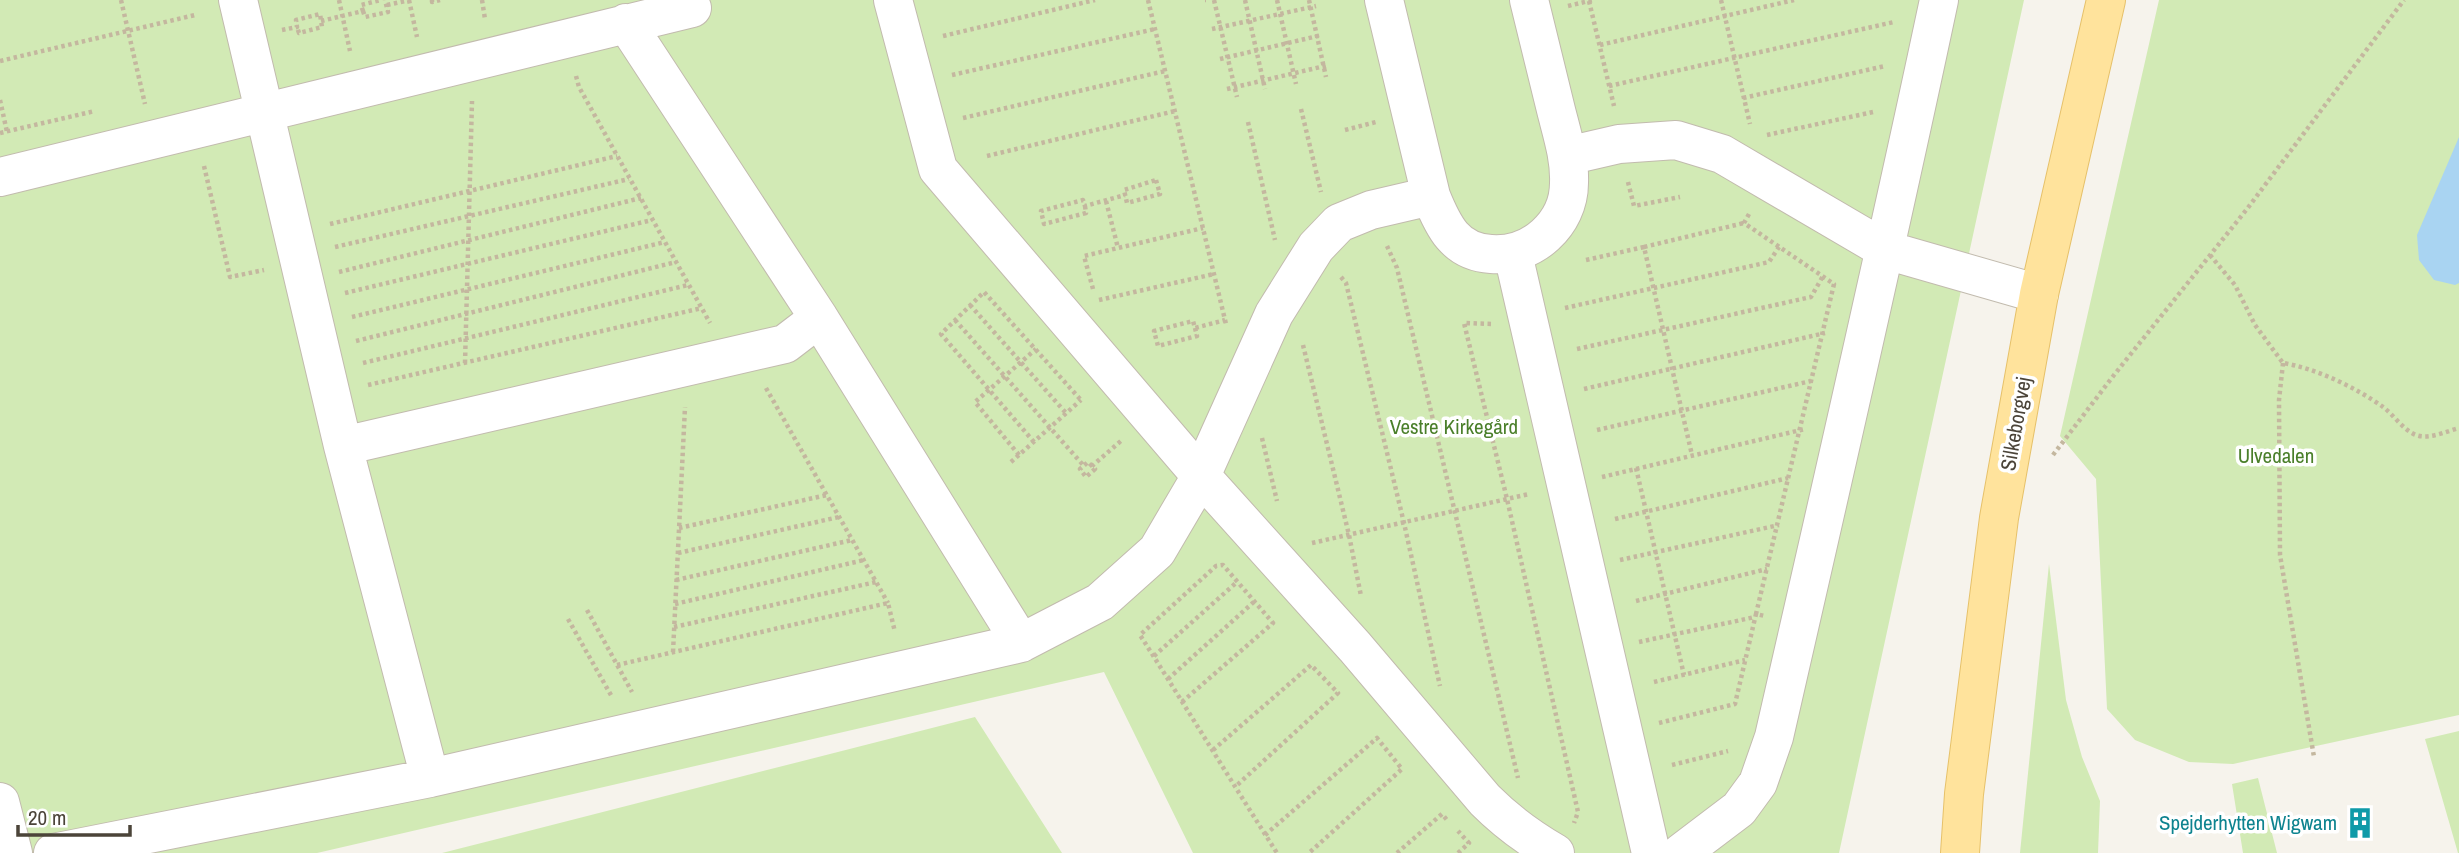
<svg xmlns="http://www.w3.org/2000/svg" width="2459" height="853" viewBox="0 0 2459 853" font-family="'Archivo Narrow',sans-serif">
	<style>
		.green { fill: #d2eab5 }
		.water { fill: #a9d4f2 }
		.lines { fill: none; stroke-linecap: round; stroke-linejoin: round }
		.minor-casing { stroke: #c2bbae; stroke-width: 40 }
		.major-casing { stroke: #e6c16a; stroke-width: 40 }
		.path { stroke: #c4b79f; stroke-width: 4.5; stroke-dasharray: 3.5 3.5; stroke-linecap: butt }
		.minor { stroke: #fff; stroke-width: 38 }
		.major { stroke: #ffe39c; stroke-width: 38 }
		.labels { text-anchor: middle; stroke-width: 7; stroke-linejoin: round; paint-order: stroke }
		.street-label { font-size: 21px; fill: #4b4439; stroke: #fff }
		.park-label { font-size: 21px; fill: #4a7f2a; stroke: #fff }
		.culture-label { font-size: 21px; fill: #0d838f; stroke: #fff; text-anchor: end }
	</style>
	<rect width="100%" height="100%" fill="#f6f3ec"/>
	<path class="green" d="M0,0H2024L1839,853H1193L1104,672L317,853H0Z
		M2159,0H2459V715L2233,764L2189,762L2135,740L2107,709L2096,479L2060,436Z
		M2049,564L2066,700L2082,757L2100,801L2098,853H2020Z
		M975,717L1062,853H442Z
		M2459,731V853H2458L2425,739Z
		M2258,778L2277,853H2243L2232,784Z"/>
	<path class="water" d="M2459,137V283L2455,285L2434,280L2419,260L2417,235Z"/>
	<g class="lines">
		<defs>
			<path id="minor" d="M238,0L343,446L430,778
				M893,0L938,169L1201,476L1355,647L1485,800C1506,821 1529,838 1555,853
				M1384,0L1431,196C1443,226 1455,252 1491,254C1532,257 1569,224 1569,183C1570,158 1562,134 1556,110C1547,73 1538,37 1529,0
				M626,23L819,318L1021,643
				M1567,156L1619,144L1676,140L1722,154L1886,250L2039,294
				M0,177L692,8
				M1513,254L1651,853
				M343,446L785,344L819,318
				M0,802L13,853
				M53,853L430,778L1021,643L1100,602L1157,551L1201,476L1274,314L1316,247L1339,223L1371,210L1431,196
				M1681,853L1739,809L1758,783L1774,737C1830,492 1887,246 1939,0"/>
			<path id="major" d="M1960,853L1964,794L1999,518L2039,294L2106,0"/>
		</defs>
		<use href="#minor" class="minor-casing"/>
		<use href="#major" class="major-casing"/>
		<path class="path" d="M121,0L145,104
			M339,0L350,51
			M409,0L417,37
			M432,0V2L440,0
			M482,0L485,19
			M1148,0L1226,324
			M1205,0H1206
			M1214,0L1237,97
			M1245,0L1265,89
			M1277,0L1296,84
			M1309,0L1326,77
			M1721,0L1750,124
			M1589,1L1614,106
			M387,5L410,0
			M1568,6L1593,0
			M363,11L365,17L388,12L385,0
			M363,11L361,5L381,0
			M321,21L363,11
			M1212,29L1316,6
			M282,30L297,27L296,20L320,14L322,27L299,33L297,27
			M943,36L1095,0
			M1600,45L1794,0
			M1220,59L1322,35
			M0,61L195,15
			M952,75L1155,29
			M576,76L579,87L710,323
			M1609,86L1894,22
			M1227,89L1329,65
			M1743,98L1885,66
			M0,100L7,132
			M1301,109L1321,192
			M963,118L1165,71
			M1248,122L1275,240
			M1345,130L1376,122
			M0,133L95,111
			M1767,135L1873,112
			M987,156L1175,111
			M204,166L230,277L264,270
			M1156,180L1160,194L1127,203L1124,190Z
			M1628,182L1634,206L1680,197
			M1106,201L1118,248
			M1085,206L1086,213L1044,224L1041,211L1083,200L1085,206L1125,195
			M1749,214L1744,223L1834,284L1756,614L1765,616
			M330,224L617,156
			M1387,246L1397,268L1518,778
			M335,247L629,179
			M1644,247L1744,223
			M2210,255L2235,285L2255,325L2283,363C2315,368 2357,388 2383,407C2394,415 2403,430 2416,435C2429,440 2447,431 2459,428
			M1586,260L1644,247L1692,455
			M339,272L641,198
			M1341,277L1346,283L1404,523L1440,686
			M1093,289L1084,256L1203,228
			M345,293L652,220
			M1099,300L1214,274
			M970,305L1066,413
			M1565,308L1769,262L1779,247
			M352,317L665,242
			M955,320L1084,466
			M1491,324L1464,323L1507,499L1578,812L1574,823
			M1195,328L1197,336L1158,346L1154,331L1193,321L1195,328L1225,320
			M356,341L676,262
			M1303,345L1349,535L1361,596
			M1577,349L1811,297L1823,276
			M363,363L688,285
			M465,363L472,101
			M2283,363L2279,400L2280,555L2314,757
			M368,385L702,308
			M766,388L888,603
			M1584,389L1825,333
			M1597,430L1811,381
			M1262,438L1277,501
			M1034,442L941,334L984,292L1080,399
			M1019,455L975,402L1036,349
			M2053,455L2114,375L2247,209L2404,0
			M1011,462L1081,400
			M1092,466L1088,462L1080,469L1086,477L1095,469L1092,466L1122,440
			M1636,468L1684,675
			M1602,477L1805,429
			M1615,519L1788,478
			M679,528L827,495
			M1312,543L1529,494
			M678,553L839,517
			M1620,560L1779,525
			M676,580L852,540
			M1636,601L1767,569
			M675,604L864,560
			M587,610L632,692
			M568,619L612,697
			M674,627L876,582
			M1639,642L1755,617
			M673,652L685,407
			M1154,656L1237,582
			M617,665L888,603L895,632
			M1168,679L1256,600
			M1654,682L1745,660
			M1182,702L1273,623L1223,565L1216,566L1140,635C1186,707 1231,781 1277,853
			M1659,723L1735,704L1756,614
			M1213,750L1311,665L1338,693L1235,787
			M1672,765L1728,751
			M1265,835L1377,738L1402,769L1309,853
			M1397,853L1442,814L1447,820
			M1458,853L1469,843L1458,831"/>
		<use href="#minor" class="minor"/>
		<use href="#major" class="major"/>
	</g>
	<defs>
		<symbol id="building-bare" viewBox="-9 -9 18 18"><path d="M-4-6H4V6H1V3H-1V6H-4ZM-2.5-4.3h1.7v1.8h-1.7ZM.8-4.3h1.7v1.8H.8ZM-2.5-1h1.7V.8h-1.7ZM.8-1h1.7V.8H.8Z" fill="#0f9aa8" stroke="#fff" stroke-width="2.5" paint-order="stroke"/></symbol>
	</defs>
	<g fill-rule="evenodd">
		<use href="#building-bare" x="2338" y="801" width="44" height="44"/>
	</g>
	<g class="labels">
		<g class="street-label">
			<text transform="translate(2016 424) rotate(-80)" y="7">Silkeborgvej</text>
		</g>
		<g class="park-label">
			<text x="1454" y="434">Vestre Kirkegård</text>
			<text x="2276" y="463">Ulvedalen</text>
		</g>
		<g class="culture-label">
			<text x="2337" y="830">Spejderhytten Wigwam</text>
		</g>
	</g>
	<path d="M18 825v10h112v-10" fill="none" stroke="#4b4439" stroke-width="3.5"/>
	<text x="28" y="825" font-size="21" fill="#4b4439" stroke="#ffffff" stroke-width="5" paint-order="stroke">20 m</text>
</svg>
